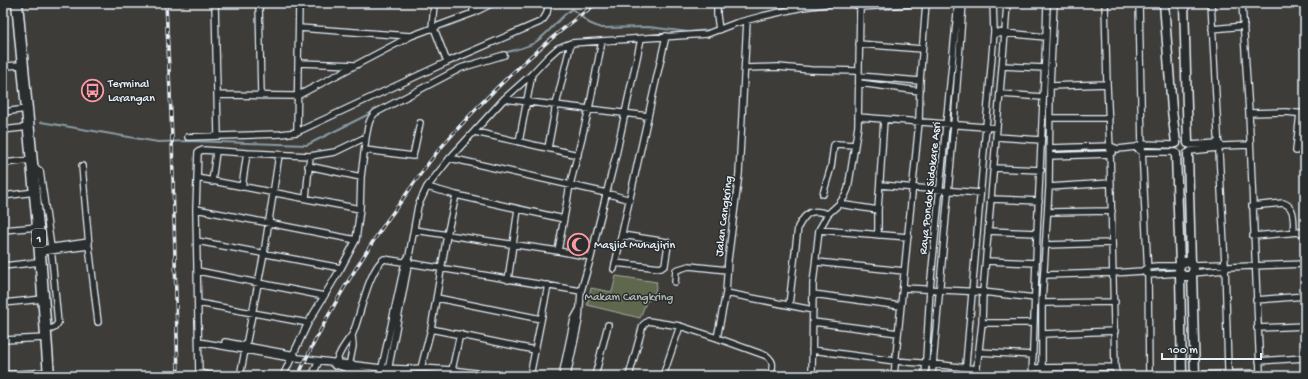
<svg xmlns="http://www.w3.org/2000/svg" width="1308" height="379" viewBox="0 0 1308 379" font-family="'Gochi Hand',sans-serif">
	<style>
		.green { fill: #5f684e; stroke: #a4aca3 }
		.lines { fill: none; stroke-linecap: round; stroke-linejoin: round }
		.stream { stroke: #889ca5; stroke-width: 2 }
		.street-casing { stroke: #e8f1f8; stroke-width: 8 }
		.secondary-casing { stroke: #e8f1f8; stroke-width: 11 }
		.highway-casing { stroke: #e8f1f8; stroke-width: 13 }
		.street { stroke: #2a2d2e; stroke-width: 5.5 }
		.secondary { stroke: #2a2d2e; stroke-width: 8 }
		.highway { stroke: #2a2d2e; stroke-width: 10 }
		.rail-casing { stroke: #e8f1f8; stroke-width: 3.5 }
		.rail { stroke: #2a2d2e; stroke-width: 2; stroke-dasharray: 6; stroke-linecap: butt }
		.labels { text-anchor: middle; stroke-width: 3; stroke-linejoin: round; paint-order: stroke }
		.shield { fill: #2a2d2e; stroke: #afb6bb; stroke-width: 1 }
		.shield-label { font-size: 11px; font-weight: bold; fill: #e8f1f8 }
		.poi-label { font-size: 12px; fill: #e8f1f8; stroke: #2a2d2e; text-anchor: start }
		.street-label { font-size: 12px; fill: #e8f1f8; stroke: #2a2d2e }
		.park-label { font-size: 12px; fill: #b1bab4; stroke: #2a2d2e }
	</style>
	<rect width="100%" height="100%" fill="#3e3c39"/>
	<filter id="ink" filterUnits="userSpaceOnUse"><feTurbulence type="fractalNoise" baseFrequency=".025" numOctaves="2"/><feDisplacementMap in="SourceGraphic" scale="8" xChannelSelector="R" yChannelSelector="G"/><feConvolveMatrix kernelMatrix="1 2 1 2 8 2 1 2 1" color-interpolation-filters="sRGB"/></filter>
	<g filter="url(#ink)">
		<path class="green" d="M616,276L657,282L654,297L646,302L640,318L587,305L591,288L612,292Z"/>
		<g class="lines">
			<path class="stream" d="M504,53C514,50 525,48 534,43C549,34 558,18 572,9L589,23L601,28L649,27L688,32L710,30
				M462,65L467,62L477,61
				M41,122L158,142L190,141L307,145L373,112"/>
			<defs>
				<path id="street" d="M215,3L218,136
					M259,3L261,95
					M717,3V15L719,30
					M853,3L860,7L929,3
					M1105,3L1107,84
					M1139,3L1142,148L1148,275L1149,376
					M1211,3L1225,264L1228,369L1229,374
					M473,13V3
					M747,20L739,174L728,260L726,293L717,338L767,356C775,363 772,366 771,376
					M299,28L410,36
					M434,28L447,62
					M432,29L434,3
					M1212,29L1244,26
					M994,32L1046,37L1037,233L1032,376
					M1046,37L1047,3
					M859,44L922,49
					M299,63L356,65
					M3,66L23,65
					M1002,66L1045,68
					M745,68L778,67L811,70L859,71
					M859,76L920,81
					M859,83L920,91
					M1050,86L1107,84L1110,150L1115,367L1117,376
					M1000,94L1043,97
					M218,95L297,96L411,36L473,13L493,3
					M504,99L648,116
					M3,112L27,109
					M1249,113L1286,112L1305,114
					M858,117L997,128
					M1050,118H1109
					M3,130L29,127
					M297,132L299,3
					M475,132L578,155
					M188,137L281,134L297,132L447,62L540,22C547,17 548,11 548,3
					M996,137L1041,140
					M519,142L532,74
					M1190,145L1218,143L1221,145
					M548,148L556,105L571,43
					M1050,148L1110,146L1118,149L1136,147L1142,144L1174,145
					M365,150L413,156L420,123
					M1139,150L1142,152H1175
					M1190,151L1218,148L1223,146L1249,145
					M1296,151L1300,113
					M1050,156L1110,154L1113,152
					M450,158L606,193L630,200
					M3,163L32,160
					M32,165L40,171L51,247L58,323L54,328L46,330
					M82,166L89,246L98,322
					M308,166L361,177
					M994,168L1041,170
					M197,178L360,209
					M212,182L216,152
					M880,185L980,193
					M242,187L247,153
					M427,187L456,195L564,219
					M1049,187L1111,183
					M823,194L831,167L834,145L836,144L855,145
					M3,196L35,192
					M306,198L310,156
					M991,199L1039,201
					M839,204L878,210
					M1252,206L1283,203C1296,207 1293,221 1294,232
					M196,209L356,240
					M1048,212L1112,211
					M3,230L38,227
					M414,230L558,251L591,257
					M819,230L908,237
					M988,231L1037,233
					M878,235V210L884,119
					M1253,236L1299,232L1305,233
					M197,241L341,268
					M1046,245L1112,243
					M40,249L89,242
					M558,251L570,185L589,109L602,41
					M40,252L89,246
					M986,261L1036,263
					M817,262L904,271
					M615,263L661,268L665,265L668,245L667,242L622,235
					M1192,265L1225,264L1227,266
					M3,266L41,262
					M614,269L666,36
					M198,271L324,296
					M1145,273L1148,275L1179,273
					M1193,273L1225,270L1228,267L1305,264
					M1045,275L1113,273L1142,271L1148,267L1157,266H1179
					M508,280L518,209
					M675,282L676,270L689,266L727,270
					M903,288L983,292L1035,298
					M726,293L813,310
					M813,294L901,306
					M437,298L541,319
					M1256,300L1305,296
					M3,303L43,299
					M198,303L308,323
					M1042,303L1115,302
					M789,305L798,227C806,212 812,208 828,214
					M813,322L898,333
					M982,323H1034
					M1257,328L1305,326
					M431,329L535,350
					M1042,334L1115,331
					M3,340L46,338
					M199,342L291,358H298L381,368L406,369L421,368L452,370L499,376
					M225,342L295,355
					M812,350L895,361L933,364L977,369
					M979,352L1033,355
					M1259,361L1305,358
					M333,364L348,369L387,376L404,370
					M335,366C337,358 341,350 346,343C348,340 351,337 353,333C361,314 368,271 384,259L581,291
					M421,368L431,329L447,235L456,195
					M1033,368L1115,367
					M1042,368V303L1049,187L1050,86L1054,3
					M452,370L460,334
					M199,373L214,376
					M3,375L49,372
					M1195,375L1257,373L1260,371L1249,113L1242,3
					M199,376L196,209L198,152L203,150L247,153L310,156L335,152L366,137C368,128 368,120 375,113L461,68L504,55
					M240,376L264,253L279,155
					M283,376L308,323L341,268L356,240L360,209L361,177L366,137
					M312,376L319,361
					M347,376L353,346L352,335
					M380,376L405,262L409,256L418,206L427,187L450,158L504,99L532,74L548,57L558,48L571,43L707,34L736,23L763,16L803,7L833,3
					M387,376L409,261
					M530,376L548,285
					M562,376L574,319L579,310
					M567,376L579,320L581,291L591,257L597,231L616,155L641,39
					M595,376L608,325
					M629,376L643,325L648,321L680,326L717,338
					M663,376L680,326
					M812,376L813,284L819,230L828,214L839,204L845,196L848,189L858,126L860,7
					M894,376L919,122L920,81L926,3
					M925,376L930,289L958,3
					M932,376L954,125L963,3
					M965,376L994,32L993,3
					M976,376L982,323L983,292L1005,33L1007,3
					M1170,376H1182"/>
				<path id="secondary" d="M1164,3L1172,110L1176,143
					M1184,3L1188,143
					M1176,154L1180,265
					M1188,154L1191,264
					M1180,274L1182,376
					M1192,274L1189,276H1183L1179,271L1180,265C1185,260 1191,261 1194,268L1192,274L1195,376"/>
				<path id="highway" d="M17,3L38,227L49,376"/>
			</defs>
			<use href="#street" class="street-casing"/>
			<use href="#secondary" class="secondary-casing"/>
			<use href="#highway" class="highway-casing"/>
			<use href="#street" class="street"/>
			<use href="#secondary" class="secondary"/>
			<use href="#highway" class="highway"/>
			<defs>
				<path id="rail" d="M166,3L172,138L178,376
					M298,376C323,321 354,269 388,219C405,197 420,173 438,151C485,96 539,45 597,3"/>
			</defs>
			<use href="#rail" class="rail-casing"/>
			<use href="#rail" class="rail"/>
		</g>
	</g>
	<defs>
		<symbol id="bus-ring" viewBox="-11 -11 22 22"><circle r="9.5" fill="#2a2d2e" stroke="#ff9aa2" stroke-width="1.5"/><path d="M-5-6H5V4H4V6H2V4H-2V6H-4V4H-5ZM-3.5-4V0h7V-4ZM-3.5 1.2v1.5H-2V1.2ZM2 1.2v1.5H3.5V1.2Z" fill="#ff9aa2"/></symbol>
		<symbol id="mosque-ring" viewBox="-11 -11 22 22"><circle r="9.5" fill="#2a2d2e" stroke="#ff9aa2" stroke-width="1.5"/><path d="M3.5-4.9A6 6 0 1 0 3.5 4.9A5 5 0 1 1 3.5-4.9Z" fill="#ff9aa2"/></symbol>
	</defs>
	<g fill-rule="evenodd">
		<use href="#bus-ring" x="80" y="78" width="25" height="25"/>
		<use href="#mosque-ring" x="566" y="232" width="25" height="25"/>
	</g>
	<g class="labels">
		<rect class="shield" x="32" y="229" width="14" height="18" rx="3"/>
		<g class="shield-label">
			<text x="39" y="242">1</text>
		</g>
		<g class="poi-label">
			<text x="108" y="87">Terminal<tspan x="108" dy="14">Larangan</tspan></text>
			<text x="594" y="248">Masjid Muhajirin</text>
		</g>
		<g class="street-label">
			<text transform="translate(929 188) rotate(-84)" y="4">Raya Pondok Sidokare Asri</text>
			<text transform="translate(723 216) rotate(-83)" y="4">Jalan Cangkring</text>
		</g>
		<g class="park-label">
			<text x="629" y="300">Makam Cangkring</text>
		</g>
	</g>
	<rect width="1308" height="379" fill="none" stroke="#2a2d2e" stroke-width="16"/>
	<rect x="8" y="8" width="1292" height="363" fill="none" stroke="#e8f1f8" stroke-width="1.5" filter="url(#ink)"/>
	<path d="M1162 353v6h99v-6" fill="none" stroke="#e8f1f8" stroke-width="2"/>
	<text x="1168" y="353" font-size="12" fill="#e8f1f8" stroke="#2a2d2e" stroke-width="3" paint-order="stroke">100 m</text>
</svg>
